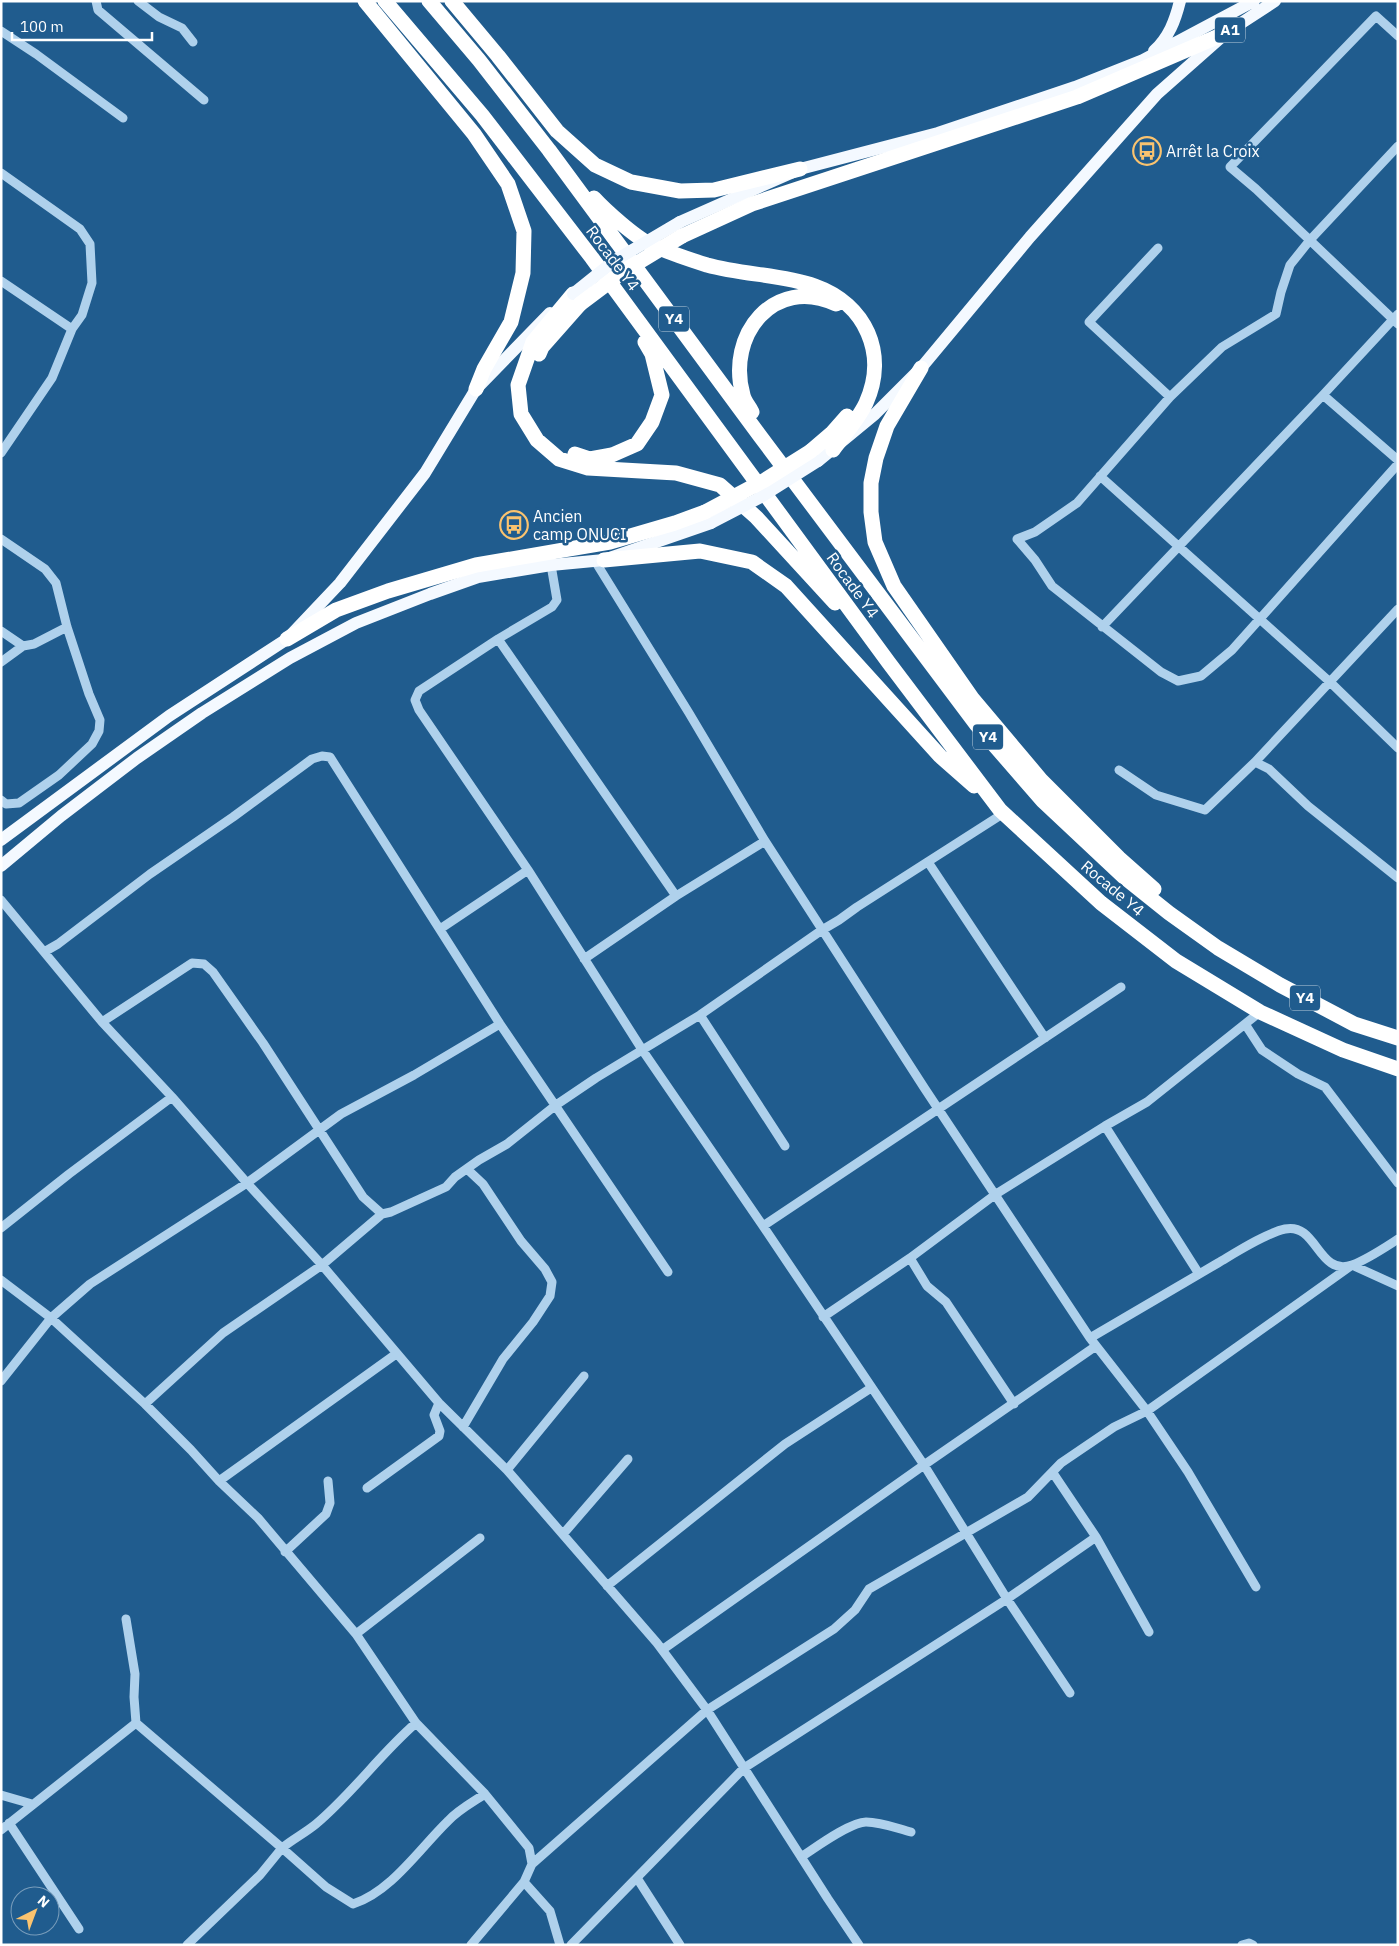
<svg xmlns="http://www.w3.org/2000/svg" width="1399" height="1946" viewBox="0 0 1399 1946" font-family="'IBM Plex Sans',sans-serif">
	<style>
		.lines { fill: none; stroke-linecap: round; stroke-linejoin: round }
		.minor { stroke: #afd1ec; stroke-width: 9 }
		.major { stroke: #f4f9ff; stroke-width: 12 }
		.highway { stroke: #fff; stroke-width: 15 }
		.major-bridge { stroke: #f4f9ff; stroke-width: 12 }
		.highway-bridge { stroke: #fff; stroke-width: 15 }
		.labels { text-anchor: middle; stroke-width: 5; stroke-linejoin: round; paint-order: stroke }
		.shield { fill: #205c8e; stroke: #bccedd; stroke-width: 1 }
		.shield-label { font-size: 15px; font-weight: bold; fill: #fff }
		.poi-label { font-size: 16px; fill: #fff; stroke: #205c8e; text-anchor: start }
		.street-label { font-size: 16px; fill: #fff; stroke: #205c8e }
	</style>
	<rect width="100%" height="100%" fill="#205c8e"/>
	<g class="lines">
		<path class="minor" d="M96,1L98,10L204,100
			M138,1L159,17L182,28L193,42
			M1,31L36,54L123,118
			M1398,36L1376,16L1230,167L1256,189L1398,324
			M1398,146L1310,240L1290,265L1281,292L1276,314L1222,347L1170,397L1077,503L1035,532L1017,539L1035,560L1052,586L1161,672L1178,681L1201,676L1232,650L1398,464
			M1,173L80,229L90,244L92,283L82,315L72,329
			M1158,248L1089,322L1170,397
			M1,281L72,329L52,378L1,453
			M1323,395L1398,460
			M1100,476L1330,682L1398,748
			M1,539L45,569L56,583L67,627L89,694L100,720L99,731L92,744L59,775L19,803L6,804L1,800
			M595,561L689,713L765,841L925,1089L1090,1338L1147,1411L1188,1472L1256,1587
			M551,565L557,600L552,607L498,639L419,691L415,700L419,710L528,870L643,1051L763,1226L1121,987
			M1102,627L1323,395L1398,314
			M1,631L23,646L34,644L67,627
			M498,639L676,896L584,959
			M1,662L23,646
			M1255,762L1269,769L1308,806L1398,878
			M1119,770L1156,795L1205,810L1255,762L1398,609
			M928,862L1045,1038
			M676,896L765,841
			M1,900L102,1022L172,1097L247,1183L341,1114L414,1075L500,1024
			M440,929L528,870
			M44,952L58,944L150,874L233,817L312,759L322,756L330,757L500,1024L668,1272
			M700,1015L785,1146
			M102,1022L192,963L204,964L213,972L263,1043L363,1197L382,1214L391,1212L446,1187L455,1177L479,1160L507,1144L556,1105L596,1078L700,1015L822,930L839,920L857,907L1004,813
			M1245,1024L1262,1050L1298,1074L1325,1087L1398,1183
			M1105,1126L1147,1102L1260,1012
			M763,1226L924,1465L1007,1599L1070,1693
			M1,1228L69,1174L172,1097
			M910,1258L927,1286L946,1302L1014,1404
			M1,1280L51,1318L145,1404L191,1450L219,1481L258,1518L356,1634L416,1723L485,1794L529,1848L532,1864L524,1882L471,1945
			M823,1317L910,1258L996,1194L1105,1126L1199,1274
			M1090,1338C1133,1313 1175,1288 1218,1263C1235,1253 1266,1233 1285,1229C1317,1222 1318,1277 1352,1265C1368,1259 1384,1248 1398,1239
			M1,1381L51,1318L90,1284L247,1183L322,1265L439,1403L507,1470L657,1643L707,1710L828,1899L859,1945
			M145,1404L223,1333L322,1265L382,1214
			M463,1427L503,1359L533,1322L550,1296L552,1282L545,1269L521,1241L483,1184L467,1169
			M507,1470L584,1376
			M1053,1473L1096,1537L1149,1632
			M219,1481L396,1354
			M367,1488L439,1436L440,1431L434,1415L439,1403
			M564,1533L628,1459
			M285,1552L326,1514L330,1503L328,1481
			M607,1586L785,1444L871,1388
			M126,1619L135,1674L134,1697L136,1723
			M356,1634L480,1538
			M662,1650L924,1465L1096,1346
			M1,1795L32,1804
			M9,1823L79,1929
			M1,1830L136,1723L282,1848C293,1839 305,1833 316,1824C353,1793 380,1754 416,1723
			M801,1857C815,1848 850,1822 866,1822C881,1822 896,1828 911,1832
			M532,1864L707,1710L834,1629L855,1610L869,1589L1028,1497L1061,1463L1114,1427L1147,1411L1352,1265L1398,1286
			M637,1878L680,1945
			M524,1882L550,1911L560,1945
			M187,1945L260,1875L282,1848L326,1887L353,1904C391,1892 420,1848 448,1821C458,1810 473,1802 485,1794
			M571,1945L744,1768L1007,1599L1096,1537
			M1242,1945L1249,1943L1253,1945"/>
		<path class="major" d="M1154,51C1169,37 1175,21 1180,1
			M680,222L800,169L938,133L1075,87L1143,60L1254,1
			M818,461L875,414L921,368L1030,237L1157,94L1226,33L1275,1
			M1,840L169,716L287,639L340,583L425,473L476,389L550,313
			M1,866L61,816L137,758L202,713L290,658L356,623L430,594L478,577L551,565L604,560L711,523"/>
		<path class="highway" d="M365,1L474,134L508,184L524,231L523,273L511,322L484,369L476,389
			M385,1L482,115L592,258L889,663L1000,810L1101,903L1176,961L1260,1012L1343,1050L1398,1069
			M429,1L479,60L549,150L760,436L976,724L1043,801L1124,877L1169,913L1218,948L1280,985L1354,1024L1398,1038
			M452,1L498,56L557,131L595,165L631,182L680,191L714,190L800,169
			M594,198C605,210 635,237 650,244C667,252 688,259 707,265C743,275 780,274 815,286C866,304 888,354 866,403C858,420 844,435 833,450
			M682,236L752,204L1077,97L1226,33
			M573,294L533,342L518,385L521,414L537,440L559,459L588,468L676,473L720,485L756,517L835,603
			M539,354L542,347L580,304
			M921,368L887,426L876,458L871,483V512L875,542L894,586L972,698L1041,780L1119,858L1154,889
			M752,412C749,406 744,401 743,395C726,335 774,275 836,304
			M811,451L832,433L847,416
			M575,454L590,459L612,455L637,444L652,422L662,395L652,354L645,342
			M604,560L700,551L752,562L786,586L940,756L974,786
			M287,639L336,610L388,591L476,565L610,542L675,523L705,512"/>
		<path class="major-bridge" d="M573,294L614,261L680,222
			M711,523L761,497L818,461"/>
		<path class="highway-bridge" d="M580,304L624,271L682,236
			M705,512L765,480L811,451"/>
	</g>
	<defs>
		<symbol id="bus-ring" viewBox="-11 -11 22 22"><circle r="9.5" fill="#205c8e" stroke="#fac36f" stroke-width="1.5"/><path d="M-5-6H5V4H4V6H2V4H-2V6H-4V4H-5ZM-3.5-4V0h7V-4ZM-3.5 1.2v1.5H-2V1.2ZM2 1.2v1.5H3.5V1.2Z" fill="#fac36f"/></symbol>
	</defs>
	<g fill-rule="evenodd">
		<use href="#bus-ring" x="1131" y="135" width="32" height="32"/>
		<use href="#bus-ring" x="498" y="509" width="32" height="32"/>
	</g>
	<g class="labels">
		<g class="shield">
			<rect x="1215" y="17.5" width="30" height="25" rx="4"/>
			<rect x="659" y="306.5" width="30" height="25" rx="4"/>
			<rect x="973" y="724.5" width="30" height="25" rx="4"/>
			<rect x="1290" y="985.5" width="30" height="25" rx="4"/>
		</g>
		<g class="shield-label">
			<text x="1230" y="35">A1</text>
			<text x="674" y="324">Y4</text>
			<text x="988" y="742">Y4</text>
			<text x="1305" y="1003">Y4</text>
		</g>
		<g class="poi-label">
			<text x="1166" y="157">Arrêt la Croix</text>
			<text x="533" y="522">Ancien<tspan x="533" dy="18">camp ONUCI</tspan></text>
		</g>
		<g class="street-label">
			<text transform="translate(613 258) rotate(53)" y="6">Rocade Y4</text>
			<text transform="translate(853 585) rotate(54)" y="6">Rocade Y4</text>
			<text transform="translate(1113 888) rotate(40)" y="6">Rocade Y4</text>
		</g>
	</g>
	<rect width="1399" height="1946" fill="none" stroke="#ffffff" stroke-width="5"/>
	<g transform="translate(35 1911) rotate(42)"><circle r="24" fill="#205c8e" stroke="#799dbb"/>
	<path d="M0-4L9 19L0 12L-9 19Z" fill="#fac36f"/>
	<text y="-8" font-size="14" font-weight="bold" text-anchor="middle" fill="#ffffff">N</text>
	</g>
	<path d="M12 32v8h140v-8" fill="none" stroke="#ffffff" stroke-width="2.5"/>
	<text x="20" y="32" font-size="15" fill="#ffffff" stroke="#205c8e" stroke-width="4" paint-order="stroke">100 m</text>
</svg>
